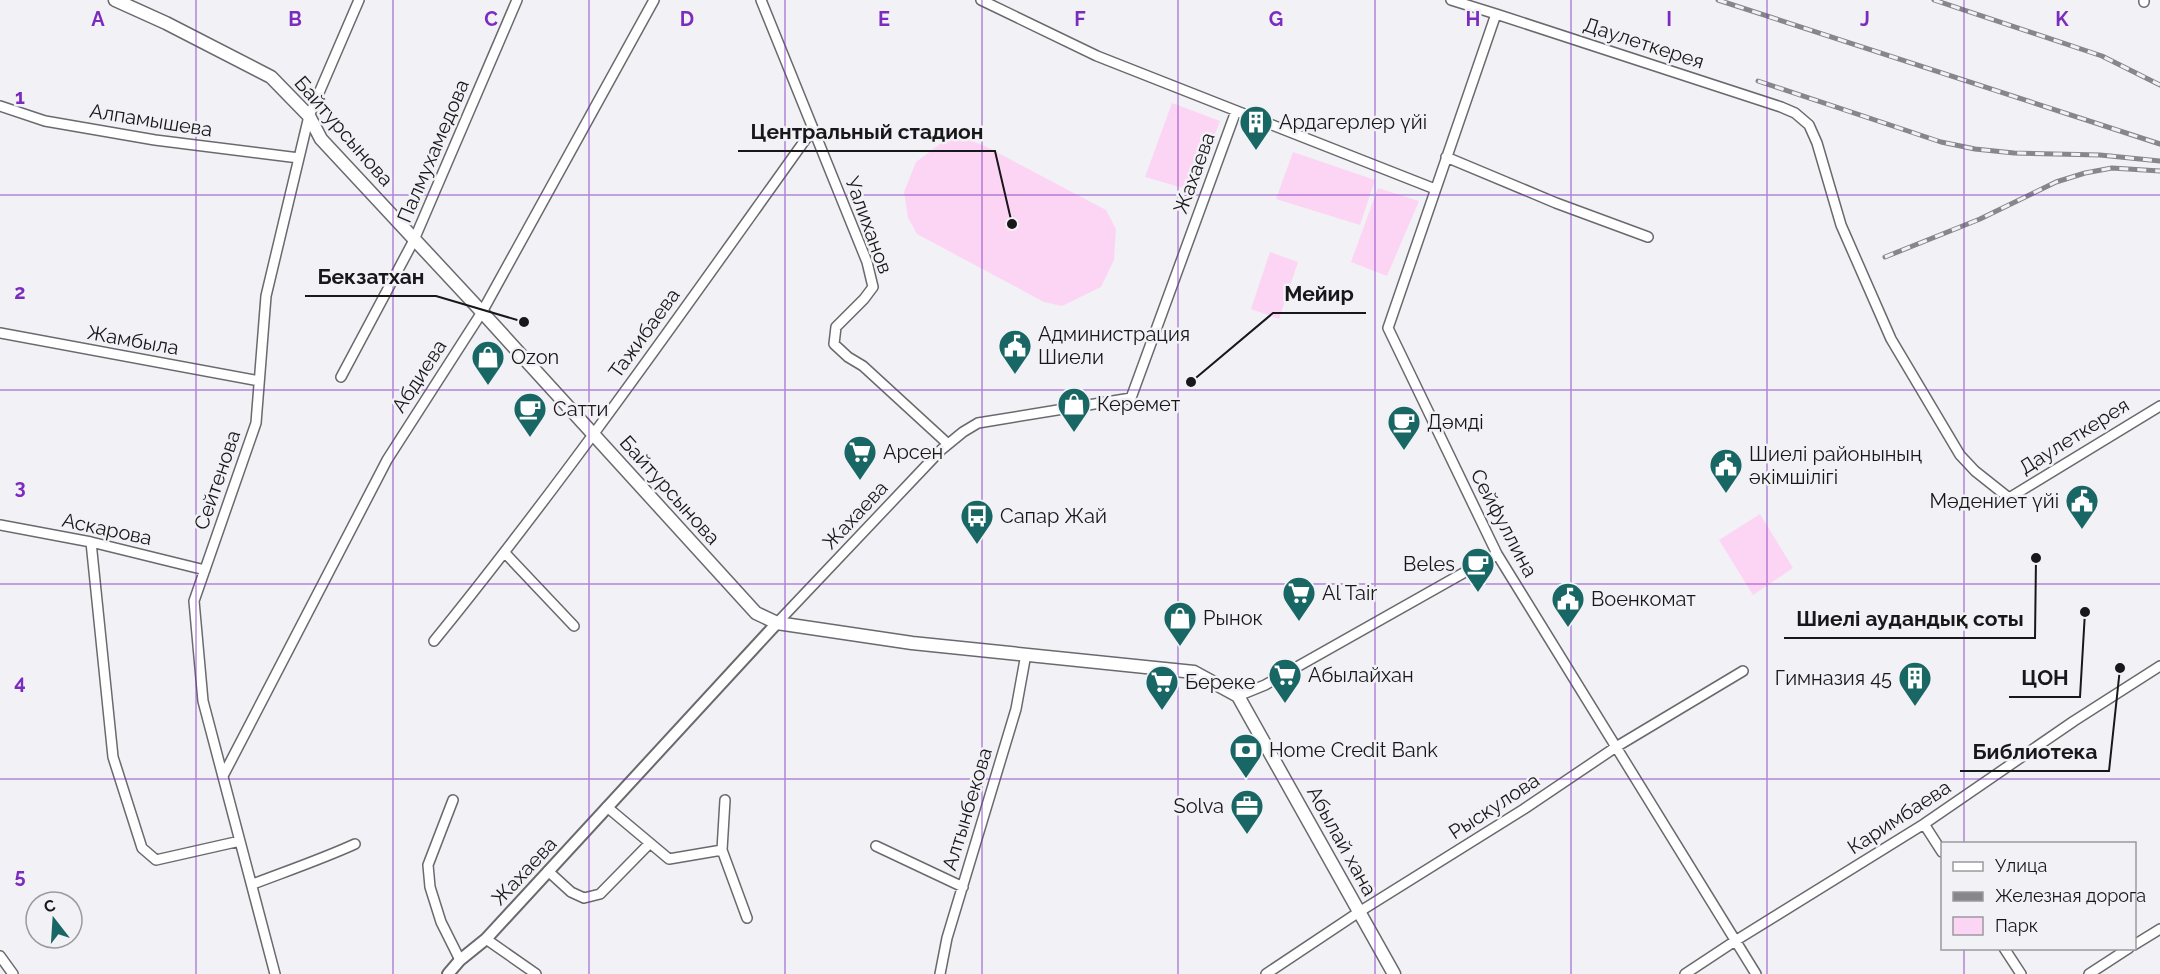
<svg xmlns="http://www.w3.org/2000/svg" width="2160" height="974" viewBox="0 0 2160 974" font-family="Raleway,sans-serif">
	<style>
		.green { fill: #fcd5f4 }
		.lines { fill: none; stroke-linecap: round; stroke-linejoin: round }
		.minor-casing { stroke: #6a696d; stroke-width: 12 }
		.tertiary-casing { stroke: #6a696d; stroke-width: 14 }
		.secondary-casing { stroke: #6a696d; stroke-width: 15 }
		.minor { stroke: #fff; stroke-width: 9 }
		.tertiary { stroke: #fff; stroke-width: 10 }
		.secondary { stroke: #fff; stroke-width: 12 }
		.rail-casing { stroke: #87868a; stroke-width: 5 }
		.rail { stroke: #f2f1f6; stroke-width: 3; stroke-dasharray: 9; stroke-linecap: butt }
		.grid { fill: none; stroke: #7b2cbf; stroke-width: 1.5; stroke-opacity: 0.55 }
		.labels { text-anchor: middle; stroke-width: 5; stroke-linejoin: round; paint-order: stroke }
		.street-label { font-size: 20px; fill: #18181a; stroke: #f2f1f6 }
		.poi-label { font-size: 20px; fill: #18181a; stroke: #f2f1f6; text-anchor: start }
		.grid-label { font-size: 20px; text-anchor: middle; font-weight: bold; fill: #7b2cbf; stroke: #f2f1f6; stroke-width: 5; stroke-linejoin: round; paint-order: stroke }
		.leader { fill: none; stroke: #18181a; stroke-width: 2 }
		.callout-dot { fill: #18181a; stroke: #f2f1f6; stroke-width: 2 }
		.callout-label { font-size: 21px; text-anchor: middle; font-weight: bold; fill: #18181a; stroke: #f2f1f6; stroke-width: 5; stroke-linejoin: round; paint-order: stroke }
	</style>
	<rect width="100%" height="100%" fill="#f2f1f6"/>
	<path class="green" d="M1172,103L1220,121L1193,191L1145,177Z
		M961,137L985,146L1106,210L1116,229L1114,260L1101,287L1062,306L1044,302L917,234L908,218L904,192L916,162L944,141Z
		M1293,152L1375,180L1360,225L1276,199Z
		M1378,188L1419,201L1387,276L1351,262Z
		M1270,252L1298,262L1279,319L1251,309Z
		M1760,514L1793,568L1753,595L1719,540Z"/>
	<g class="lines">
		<defs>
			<path id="minor" d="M761,0L867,262L873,287L864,299L836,327L834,344L848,357L863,366L948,444
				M981,0L1097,56L1435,189
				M1451,0L1496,14
				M2144,2V0
				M0,106L45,121L155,140L299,158
				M1446,157L1556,203L1648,237
				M0,333L259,381
				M341,377L414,240L517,0
				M0,525L91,542L205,570
				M91,542L113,757L142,848L156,860L240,841
				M505,553L574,626
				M777,623L941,450L963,432L978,423L1131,398L1236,111
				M434,641C568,476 689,302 813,129
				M1238,696L1265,685L1497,554
				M223,776L387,460L482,312L654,0
				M453,800L428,865L430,887L441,922L460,960
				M607,807L669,859L722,850L725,800
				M1924,824L1942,852
				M876,846L963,887
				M722,850L747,918
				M548,871L571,892L584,898L600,894L650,843
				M253,884C287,871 322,859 355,844
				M486,939L536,974
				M2134,945L2160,929
				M2004,948L2021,974
				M0,956L13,974
				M275,974L203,701L194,601L256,423L266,296L309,116L359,0
				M940,974L947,938L1016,709L1026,654
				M1266,974L1359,912L1524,809L1616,747L1743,671
				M1685,974L1735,941L1924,824L2074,721L2160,666
				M1756,974L1497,554L1388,328L1496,14L1781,107L1795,113L1809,125L1817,143L1841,225L1891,339L1960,455L1975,471L2009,498L2160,406
				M2089,974L2129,948"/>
			<path id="tertiary" d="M448,974L460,960L486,939L777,623"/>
			<path id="secondary" d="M115,0L166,23L271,77L309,116L321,139L482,312L756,613L777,623L912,643L1194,672L1238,696L1394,974"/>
		</defs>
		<use href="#minor" class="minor-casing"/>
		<use href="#tertiary" class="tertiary-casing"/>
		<use href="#secondary" class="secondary-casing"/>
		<use href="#minor" class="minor"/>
		<use href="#tertiary" class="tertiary"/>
		<use href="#secondary" class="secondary"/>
		<defs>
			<path id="rail" d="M1718,0L2160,144
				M1934,0L2102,56L2160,85
				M1758,81L1941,142L1975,149L2014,153L2100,155L2160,161
				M1885,257L1980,219L2056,182L2085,173L2112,168L2160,171"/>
		</defs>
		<use href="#rail" class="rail-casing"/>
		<use href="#rail" class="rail"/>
	</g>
	<path class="grid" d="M196,0V974M393,0V974M589,0V974M785,0V974M982,0V974M1178,0V974M1375,0V974M1571,0V974M1767,0V974M1964,0V844M0,195H2160M0,390H2160M0,584H2160M0,779H2160M1964,948V974"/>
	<defs>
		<symbol id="building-pin" viewBox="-11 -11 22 30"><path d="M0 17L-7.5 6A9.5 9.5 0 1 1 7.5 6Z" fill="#196764" stroke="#f2f1f6"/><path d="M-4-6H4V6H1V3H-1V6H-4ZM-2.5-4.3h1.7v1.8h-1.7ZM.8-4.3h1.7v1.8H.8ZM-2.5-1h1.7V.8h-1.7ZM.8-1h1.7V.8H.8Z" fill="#fff"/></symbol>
		<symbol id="civic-pin" viewBox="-11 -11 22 30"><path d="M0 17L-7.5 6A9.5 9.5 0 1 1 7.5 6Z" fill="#196764" stroke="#f2f1f6"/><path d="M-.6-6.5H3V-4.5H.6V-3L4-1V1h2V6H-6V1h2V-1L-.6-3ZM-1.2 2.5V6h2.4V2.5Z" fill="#fff"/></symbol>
		<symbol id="shop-pin" viewBox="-11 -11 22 30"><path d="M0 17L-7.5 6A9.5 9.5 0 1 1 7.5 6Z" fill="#196764" stroke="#f2f1f6"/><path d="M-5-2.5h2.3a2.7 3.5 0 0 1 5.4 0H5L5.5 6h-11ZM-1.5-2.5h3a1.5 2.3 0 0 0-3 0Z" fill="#fff"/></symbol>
		<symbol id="cafe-pin" viewBox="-11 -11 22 30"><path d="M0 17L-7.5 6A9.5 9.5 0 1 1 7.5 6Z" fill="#196764" stroke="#f2f1f6"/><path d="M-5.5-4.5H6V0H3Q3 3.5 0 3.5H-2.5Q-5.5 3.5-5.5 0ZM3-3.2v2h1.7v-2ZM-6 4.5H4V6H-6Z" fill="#fff"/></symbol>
		<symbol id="supermarket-pin" viewBox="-11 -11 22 30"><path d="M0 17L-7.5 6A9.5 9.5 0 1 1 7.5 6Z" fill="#196764" stroke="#f2f1f6"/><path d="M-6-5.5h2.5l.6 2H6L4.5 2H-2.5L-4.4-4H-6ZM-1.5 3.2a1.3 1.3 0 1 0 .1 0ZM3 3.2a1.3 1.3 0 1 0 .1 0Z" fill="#fff"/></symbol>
		<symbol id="bus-pin" viewBox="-11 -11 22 30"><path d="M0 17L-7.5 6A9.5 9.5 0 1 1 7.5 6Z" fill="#196764" stroke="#f2f1f6"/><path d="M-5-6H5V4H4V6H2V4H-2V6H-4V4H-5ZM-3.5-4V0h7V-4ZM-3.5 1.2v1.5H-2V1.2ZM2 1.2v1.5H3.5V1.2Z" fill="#fff"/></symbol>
		<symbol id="bank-pin" viewBox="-11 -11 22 30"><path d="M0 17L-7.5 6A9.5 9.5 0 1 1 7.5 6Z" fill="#196764" stroke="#f2f1f6"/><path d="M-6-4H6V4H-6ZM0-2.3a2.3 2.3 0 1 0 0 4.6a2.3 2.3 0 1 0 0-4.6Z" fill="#fff"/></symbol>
		<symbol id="office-pin" viewBox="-11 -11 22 30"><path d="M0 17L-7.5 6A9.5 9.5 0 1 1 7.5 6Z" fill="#196764" stroke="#f2f1f6"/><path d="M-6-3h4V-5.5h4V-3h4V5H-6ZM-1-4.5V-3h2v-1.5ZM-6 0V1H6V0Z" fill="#fff"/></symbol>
	</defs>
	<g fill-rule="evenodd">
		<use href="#building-pin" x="1237" y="103" width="38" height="52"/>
		<use href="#civic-pin" x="996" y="327" width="38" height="52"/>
		<use href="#shop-pin" x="469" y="338" width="38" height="52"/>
		<use href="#shop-pin" x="1055" y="385" width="38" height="52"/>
		<use href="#cafe-pin" x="511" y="390" width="38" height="52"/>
		<use href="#cafe-pin" x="1385" y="403" width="38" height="52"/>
		<use href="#supermarket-pin" x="841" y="433" width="38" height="52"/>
		<use href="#civic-pin" x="1707" y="446" width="38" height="52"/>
		<use href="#civic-pin" x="2063" y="482" width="38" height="52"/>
		<use href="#bus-pin" x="958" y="497" width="38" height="52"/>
		<use href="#cafe-pin" x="1459" y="545" width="38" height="52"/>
		<use href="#supermarket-pin" x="1280" y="574" width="38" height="52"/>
		<use href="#civic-pin" x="1549" y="580" width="38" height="52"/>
		<use href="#shop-pin" x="1161" y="599" width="38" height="52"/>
		<use href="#supermarket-pin" x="1266" y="656" width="38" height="52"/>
		<use href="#building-pin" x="1896" y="659" width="38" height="52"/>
		<use href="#supermarket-pin" x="1143" y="663" width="38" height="52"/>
		<use href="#bank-pin" x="1227" y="731" width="38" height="52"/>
		<use href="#office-pin" x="1228" y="787" width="38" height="52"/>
	</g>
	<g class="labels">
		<g class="street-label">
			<text transform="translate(1644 43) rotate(18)" y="7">Даулеткерея</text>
			<text transform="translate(151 120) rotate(9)" y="7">Алпамышева</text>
			<text transform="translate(344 131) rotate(49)" y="7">Байтурсынова</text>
			<text transform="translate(433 151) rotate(-67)" y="7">Палмухамедова</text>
			<text transform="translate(1194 173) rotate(-70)" y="7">Жахаева</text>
			<text transform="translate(869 225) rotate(70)" y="7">Уалиханов</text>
			<text transform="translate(644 333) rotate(-54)" y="7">Тажибаева</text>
			<text transform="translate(133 340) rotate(10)" y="7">Жамбыла</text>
			<text transform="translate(419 376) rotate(-57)" y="7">Абдиева</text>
			<text transform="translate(2074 436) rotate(-32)" y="7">Даулеткерея</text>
			<text transform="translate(217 480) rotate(-71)" y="7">Сейтенова</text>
			<text transform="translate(670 490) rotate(48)" y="7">Байтурсынова</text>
			<text transform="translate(855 515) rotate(-47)" y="7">Жахаева</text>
			<text transform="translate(1504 523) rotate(62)" y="7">Сейфуллина</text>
			<text transform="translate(107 529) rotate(12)" y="7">Аскарова</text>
			<text transform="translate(1494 806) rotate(-33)" y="7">Рыскулова</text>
			<text transform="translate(967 809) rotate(-73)" y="7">Алтынбекова</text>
			<text transform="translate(1899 817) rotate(-33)" y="7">Каримбаева</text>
			<text transform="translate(1342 841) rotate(61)" y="7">Абылай хана</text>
			<text transform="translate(524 871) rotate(-47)" y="7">Жахаева</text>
		</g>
		<g class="poi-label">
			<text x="1279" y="129">Ардагерлер үйі</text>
			<text x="1038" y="341">Администрация<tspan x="1038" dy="23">Шиели</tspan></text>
			<text x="511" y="364">Ozon</text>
			<text x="1097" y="411">Керемет</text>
			<text x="553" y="416">Сатти</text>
			<text x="1427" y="429">Дәмді</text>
			<text x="883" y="459">Арсен</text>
			<text x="1749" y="461">Шиелі районының<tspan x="1749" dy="23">әкімшілігі</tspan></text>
			<text x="2059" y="508" text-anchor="end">Мәдениет үйі</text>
			<text x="1000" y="523">Сапар Жай</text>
			<text x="1455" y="571" text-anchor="end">Beles</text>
			<text x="1322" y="600">Al Tair</text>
			<text x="1591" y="606">Военкомат</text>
			<text x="1203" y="625">Рынок</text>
			<text x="1308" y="682">Абылайхан</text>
			<text x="1892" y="685" text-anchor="end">Гимназия 45</text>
			<text x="1185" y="689">Береке</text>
			<text x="1269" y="757">Home Credit Bank</text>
			<text x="1224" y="813" text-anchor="end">Solva</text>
		</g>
	</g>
	<g class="grid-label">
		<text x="98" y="26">A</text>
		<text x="295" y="26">B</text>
		<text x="491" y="26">C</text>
		<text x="687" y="26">D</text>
		<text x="884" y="26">E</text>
		<text x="1080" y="26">F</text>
		<text x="1276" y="26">G</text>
		<text x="1473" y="26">H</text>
		<text x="1669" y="26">I</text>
		<text x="1865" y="26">J</text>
		<text x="2062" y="26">K</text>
		<text x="20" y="104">1</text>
		<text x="20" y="299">2</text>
		<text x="20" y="494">3</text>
		<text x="20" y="689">4</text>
		<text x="20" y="883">5</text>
	</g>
	<path class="leader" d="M1012 224L995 151H738M524 322L436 296H305M1191 382L1273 313H1366M2036 558L2035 638H1784M2085 612L2080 697H2009M2120 668L2109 771H1960"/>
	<g class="callout-dot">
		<circle cx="1012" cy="224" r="6"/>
		<circle cx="524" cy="322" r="6"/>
		<circle cx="1191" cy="382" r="6"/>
		<circle cx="2036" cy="558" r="6"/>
		<circle cx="2085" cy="612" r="6"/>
		<circle cx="2120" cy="668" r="6"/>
	</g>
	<g class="callout-label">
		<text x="867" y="139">Центральный стадион</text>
		<text x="371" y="284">Бекзатхан</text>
		<text x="1319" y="301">Мейир</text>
		<text x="1910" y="626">Шиелі аудандық соты</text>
		<text x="2045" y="685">ЦОН</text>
		<text x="2035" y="759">Библиотека</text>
	</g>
	<rect x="1941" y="842" width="195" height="108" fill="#f2f1f6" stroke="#9b9a9e" stroke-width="1.5"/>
	<rect x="1953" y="862" width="30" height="9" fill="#ffffff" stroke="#9b9a9e" stroke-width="1.5"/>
	<text x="1995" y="872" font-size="18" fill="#18181a">Улица</text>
	<rect x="1953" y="892" width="30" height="9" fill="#87868a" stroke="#9b9a9e" stroke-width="1.5"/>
	<text x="1995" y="902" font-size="18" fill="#18181a">Железная дорога</text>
	<rect x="1953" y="917" width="30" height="18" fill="#fcd5f4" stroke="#9b9a9e" stroke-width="1.5"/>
	<text x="1995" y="932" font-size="18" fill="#18181a">Парк</text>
	<g transform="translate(54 920) rotate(343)"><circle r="28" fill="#f2f1f6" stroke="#9b9a9e" stroke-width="1.5"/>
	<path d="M0-4.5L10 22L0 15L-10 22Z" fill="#196764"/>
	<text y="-9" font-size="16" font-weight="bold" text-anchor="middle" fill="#18181a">С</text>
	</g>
</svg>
